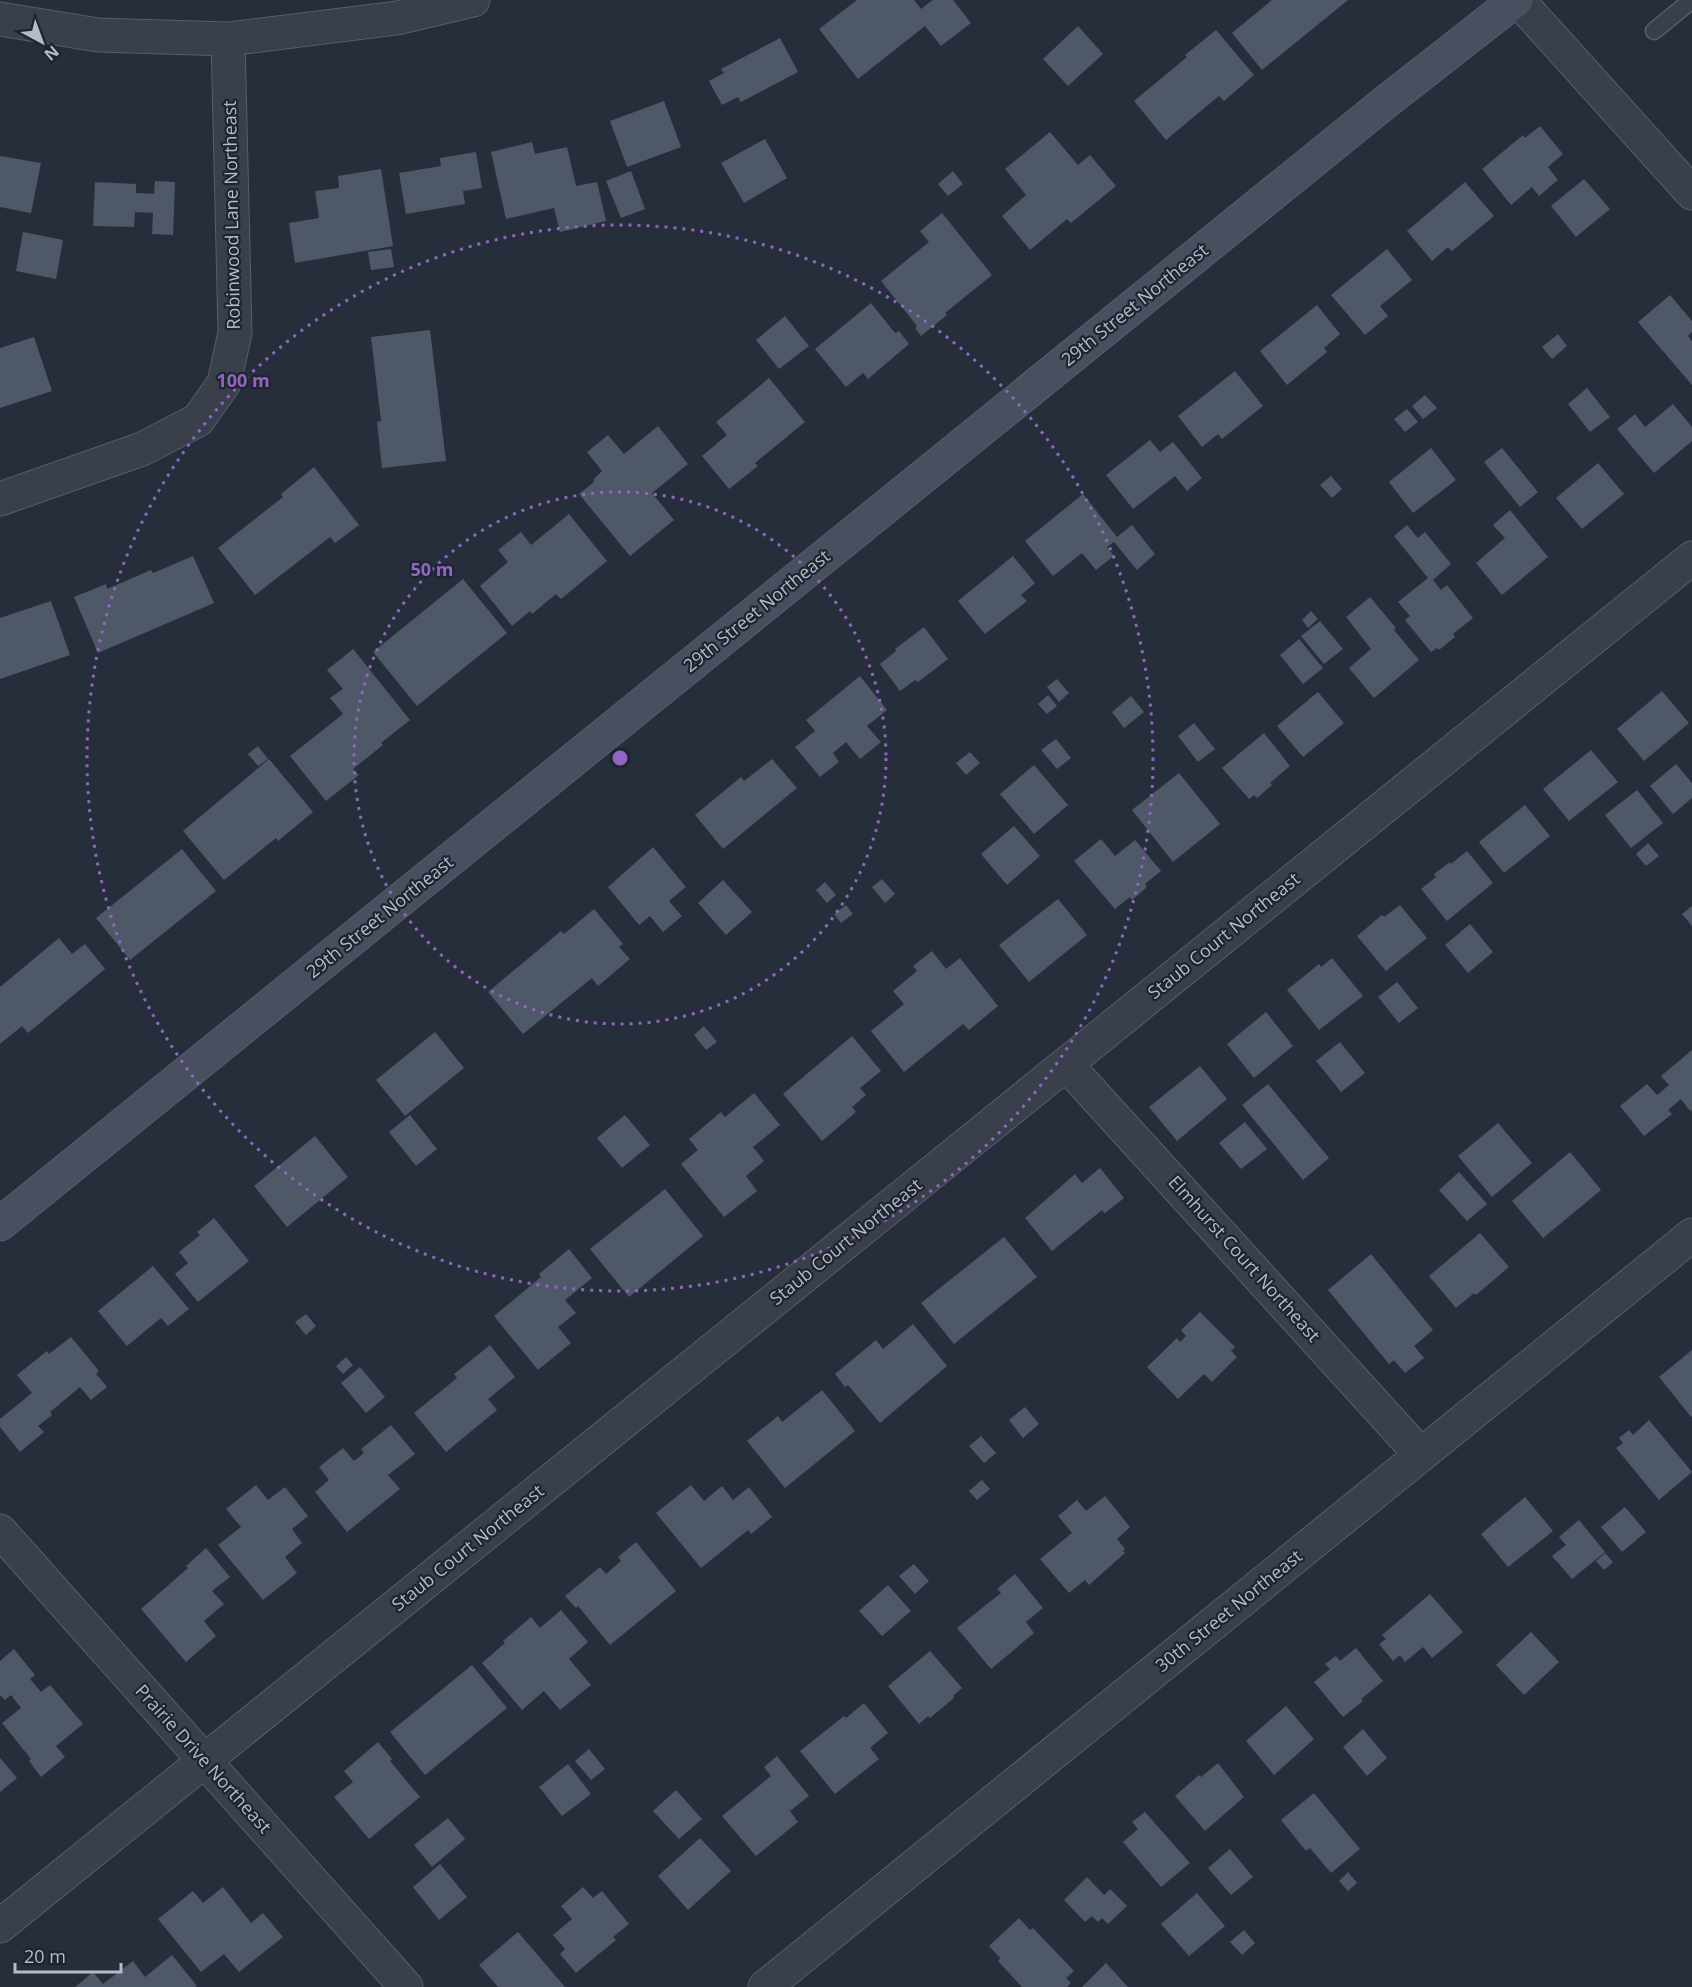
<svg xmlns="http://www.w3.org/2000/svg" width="1692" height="1987" viewBox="0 0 1692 1987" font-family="'Open Sans',sans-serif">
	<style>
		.building { fill: #4e5867 }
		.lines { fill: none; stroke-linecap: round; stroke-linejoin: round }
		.service-casing { stroke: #575e69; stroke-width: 19 }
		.minor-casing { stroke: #575e69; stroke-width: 35 }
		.secondary-casing { stroke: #575e69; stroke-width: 35 }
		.service { stroke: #39404b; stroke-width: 16 }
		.minor { stroke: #39404b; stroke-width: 33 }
		.secondary { stroke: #484f5e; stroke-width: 33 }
		.ring { fill: none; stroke: #9265c2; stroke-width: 3; stroke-dasharray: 3 6 }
		.labels { text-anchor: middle; stroke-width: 4.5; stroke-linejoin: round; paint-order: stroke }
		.street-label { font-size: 18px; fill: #b5bbc7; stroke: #1f2530 }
		.centre { fill: #9265c2; stroke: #1f2530; stroke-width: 3 }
		.ring-label { font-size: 18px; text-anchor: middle; font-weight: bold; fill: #9265c2; stroke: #1f2530; stroke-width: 4.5; stroke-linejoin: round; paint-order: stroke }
	</style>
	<rect width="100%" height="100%" fill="#262e3b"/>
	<path class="building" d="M857,0H914L921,9L933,0H953L971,23L941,46L925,26L858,79L819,29Z
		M1272,0H1348L1262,70L1232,33Z
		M1078,26L1103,54L1068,86L1043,59Z
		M1216,30L1254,75L1224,101L1219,96L1166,140L1134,101L1187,57L1185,55Z
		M780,38L798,72L741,102L738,97L722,105L709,81L724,73L721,69Z
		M664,101L681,147L627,167L610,121Z
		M1540,126L1563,154L1548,167L1558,180L1539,196L1532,187L1511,205L1482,169L1523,135L1525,138Z
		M1050,132L1078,165L1090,155L1116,186L1071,223L1067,219L1030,250L1002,216L1026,195L1005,169Z
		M765,139L787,178L744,203L721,163Z
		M532,142L535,154L567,147L576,186L597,182L606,221L560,232L554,208L506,219L491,152Z
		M476,152L482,188L463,191L465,204L406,214L399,173L441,166L440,158Z
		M0,156L41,163L31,213L0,207Z
		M381,169L393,246L295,263L289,223L319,218L315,191L339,188L338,176Z
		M631,171L645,209L621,218L606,181Z
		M953,171L963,184L948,196L938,184Z
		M1584,179L1610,209L1576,237L1551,206Z
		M155,181L175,182L173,235L152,234L153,213L135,212L134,227L93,226L95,182L136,184V193L154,194Z
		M1465,182L1494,216L1452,251L1448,247L1432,261L1407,231Z
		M942,213L992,275L945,313L947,315L921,336L915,328L917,326L881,281L929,242L920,231Z
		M23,232L63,240L56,279L16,271Z
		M391,249L394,267L371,270L368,252Z
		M1387,249L1412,280L1380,306L1388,316L1365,335L1331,295Z
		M1670,295L1692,321V332L1688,336L1692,341V385L1638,322Z
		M871,303L895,333L899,331L909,344L868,379L863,373L846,387L815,349Z
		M1317,305L1340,334L1324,348L1327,352L1287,385L1260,351Z
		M785,316L809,346L779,369L756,340Z
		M430,330L446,461L382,468L377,422L381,421L371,337Z
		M1558,334L1567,346L1552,359L1542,347Z
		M34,337L52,391L0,408V348Z
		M1235,371L1263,406L1222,439L1218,434L1202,447L1178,416Z
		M769,378L805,422L755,463L758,466L729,489L702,456L727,435L716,422Z
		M1587,388L1610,417L1590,432L1568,404Z
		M1425,395L1437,408L1423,419L1412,406Z
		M1673,404L1692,427V441L1654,473L1617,429L1635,414L1645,427Z
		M1407,409L1418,422L1405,432L1394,419Z
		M658,426L688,464L652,493L674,520L630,556L579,494L594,482L593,480L602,471L587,452L608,435L624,454Z
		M1150,440L1160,452L1173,442L1202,478L1187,491L1175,476L1133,509L1106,475Z
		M1431,448L1456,480L1413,513L1389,482Z
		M1502,448L1538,492L1520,507L1484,462Z
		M1598,463L1624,494L1582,529L1556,498Z
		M314,467L359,525L335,543L330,537L255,595L218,548L283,497L281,494Z
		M1331,476L1342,489L1332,498L1320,485Z
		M1083,494L1117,537L1132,525L1155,554L1137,570L1114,542L1107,547L1114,556L1096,570L1082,553L1053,576L1025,541Z
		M1510,510L1548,557L1502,595L1476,563L1505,538L1493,525Z
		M569,514L607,561L561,599L556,594L532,614L530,611L512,626L480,586L508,562L498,550L521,532L531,545Z
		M1407,525L1418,538L1425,532L1451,564L1433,580L1441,590L1447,585L1473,618L1453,634L1455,637L1439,650L1437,648L1431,652L1405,620L1410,616L1398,602L1428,578L1394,536Z
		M193,556L214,603L98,653L74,597L106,584L107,589L151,570L153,573Z
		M1013,556L1035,583L1021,595L1027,601L985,634L958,601Z
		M463,579L507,633L417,706L373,652Z
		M1370,597L1396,628L1394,630L1419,660L1374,698L1349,668L1371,649L1346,617Z
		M51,601L70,655L0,679V618Z
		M1311,611L1318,619L1308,628L1302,620Z
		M1320,621L1343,649L1324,664L1301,636Z
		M924,627L948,659L918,682L915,680L900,691L880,664L896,651L895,649Z
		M1299,639L1323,668L1303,684L1280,655Z
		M353,649L410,720L381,743L383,745L353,769L359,775L326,801L290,756L343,714L330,698L343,689L327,670Z
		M860,676L887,710L867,726L881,742L860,759L846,742L833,753L839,762L820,777L795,747L815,731L806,720Z
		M1057,679L1069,693L1059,702L1047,687Z
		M1662,691L1689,723L1644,761L1617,729Z
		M1318,692L1344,723L1303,757L1277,726Z
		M1048,695L1057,706L1047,714L1038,704Z
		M1131,696L1144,712L1124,728L1112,712Z
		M1194,723L1215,749L1198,762L1178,736Z
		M1264,733L1290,766L1270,783L1272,785L1257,798L1254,795L1249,799L1222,768Z
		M1056,739L1071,758L1057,769L1041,750Z
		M258,746L268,759L258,766L248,754Z
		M1591,750L1618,782L1569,821L1543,789Z
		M970,752L980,763L966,775L956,763Z
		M269,759L313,812L278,841L276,838L224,880L183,831Z
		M772,759L797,788L723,849L695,815L741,777L744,781Z
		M1676,764L1692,783V798L1673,814L1650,786Z
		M1034,765L1068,805L1034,834L1000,794Z
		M1179,773L1220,824L1173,862L1132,810Z
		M1637,790L1663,823L1631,848L1605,815Z
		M1525,805L1550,836L1504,873L1479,842Z
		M1014,826L1040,856L1007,885L981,854Z
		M1101,839L1115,856L1135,840L1161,871L1145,884L1147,887L1132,900L1130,897L1115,909L1074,861Z
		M1648,843L1659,856L1646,866L1636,854Z
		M653,847L686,887L669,901L682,916L663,932L650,916L639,925L608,887Z
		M182,849L216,891L130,960L96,918Z
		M1467,851L1493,883L1447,921L1421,889L1436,877L1434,874L1450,862L1451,864Z
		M882,879L895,894L885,903L872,887Z
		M723,880L752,912L726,935L698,903Z
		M825,882L836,895L827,903L816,890Z
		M1058,899L1087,935L1029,982L999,945Z
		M846,905L853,914L841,923L834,914Z
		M1400,905L1427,938L1386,971L1357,936L1382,915L1384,917Z
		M1692,906V926L1682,914Z
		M594,909L623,944L619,947L630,959L598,986L592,978L523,1034L488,992L561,931L564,934Z
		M1470,924L1493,952L1468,973L1445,945Z
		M59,938L72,954L85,944L105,969L28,1033L22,1026L0,1044V987Z
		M932,951L946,969L960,958L998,1006L969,1030L963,1024L904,1072L871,1031L904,1004L893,991L917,971L913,966Z
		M1332,958L1363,996L1319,1030L1287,990L1319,964L1321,967Z
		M1397,982L1418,1008L1399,1023L1378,997Z
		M1266,1012L1293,1046L1254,1078L1227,1044Z
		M704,1026L717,1042L706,1050L694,1035Z
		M435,1032L464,1068L405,1116L376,1080Z
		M852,1036L881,1071L860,1088L866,1095L852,1107L856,1112L822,1141L783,1094Z
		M1340,1042L1365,1073L1341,1092L1316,1061Z
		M1692,1050V1110L1690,1111L1681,1099L1668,1110L1672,1114L1644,1136L1620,1106L1647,1084L1657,1095L1669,1085L1661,1076Z
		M1200,1066L1227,1099L1177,1141L1149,1107Z
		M1268,1084L1329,1158L1303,1180L1242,1105Z
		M754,1093L780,1125L753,1147L764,1161L746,1176L757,1191L724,1217L681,1164L698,1150L689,1139L721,1112L725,1117Z
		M410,1115L437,1149L416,1166L389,1132Z
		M625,1115L650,1145L622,1168L597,1138Z
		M1245,1122L1267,1149L1241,1169L1219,1143Z
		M1498,1123L1532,1163L1492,1197L1458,1156Z
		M315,1136L348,1177L287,1227L254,1186Z
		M1570,1152L1601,1190L1543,1238L1512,1201Z
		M1100,1168L1124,1198L1105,1213L1102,1210L1052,1251L1025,1218L1075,1174L1082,1183Z
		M1459,1172L1487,1204L1467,1221L1439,1190Z
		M665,1189L703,1236L629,1297L590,1249Z
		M214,1218L249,1261L198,1302L175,1274L188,1263L179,1252L200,1235L197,1232Z
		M1480,1233L1509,1267L1476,1295L1474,1293L1456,1308L1429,1276Z
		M1004,1237L1037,1277L954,1344L921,1303Z
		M569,1249L592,1278L565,1300L576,1313L558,1327L571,1343L538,1370L494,1316L541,1277L539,1274Z
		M1371,1254L1433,1330L1414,1346L1424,1358L1405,1373L1394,1360L1389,1364L1328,1290Z
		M153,1266L189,1309L168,1326L161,1318L127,1346L98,1311Z
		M1200,1312L1235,1347L1231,1351L1237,1357L1212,1382L1204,1374L1178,1399L1147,1367L1177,1338L1180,1342L1186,1336L1181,1330Z
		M306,1314L316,1326L306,1335L295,1322Z
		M913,1324L947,1366L880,1423L848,1385L845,1387L835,1374L876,1340L883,1349Z
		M71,1337L99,1371L96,1374L107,1387L91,1400L80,1387L50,1412L52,1415L38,1426L44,1432L20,1452L0,1427V1419L32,1393L17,1375L47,1351L49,1354Z
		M490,1345L515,1377L488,1399L497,1410L446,1452L414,1413L457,1378L454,1374Z
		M1692,1350V1416L1691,1417L1659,1377Z
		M346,1357L353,1365L343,1374L336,1366Z
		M360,1367L385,1397L366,1413L341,1383Z
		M822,1390L855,1431L785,1488L747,1441L778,1416L782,1422Z
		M1025,1407L1039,1424L1023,1438L1009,1420Z
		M1649,1420L1692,1472L1659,1500L1616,1448L1623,1443L1619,1438L1629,1430L1633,1435Z
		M391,1425L415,1454L388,1475L400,1489L347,1532L315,1492L329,1480L319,1467L343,1448L354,1461L364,1453L361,1449Z
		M981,1436L996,1453L984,1463L969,1446Z
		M982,1480L990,1489L977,1500L969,1491Z
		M256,1485L268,1500L285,1487L308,1516L292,1529L302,1543L285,1557L297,1573L263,1600L218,1545L241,1527L226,1509Z
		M691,1485L704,1501L722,1486L733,1500L749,1487L772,1517L751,1534L748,1530L701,1568L656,1513Z
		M1105,1496L1130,1527L1117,1539L1125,1549L1123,1551L1125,1553L1089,1585L1085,1580L1069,1593L1040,1559L1072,1533L1058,1516L1077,1500L1086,1511Z
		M1525,1497L1553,1531L1508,1567L1481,1534Z
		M1625,1507L1646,1532L1622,1552L1601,1527Z
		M1579,1520L1605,1552L1572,1579L1552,1556L1566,1545L1559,1537Z
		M636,1542L676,1591L610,1645L578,1606L576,1608L565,1596L600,1567L606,1574L621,1561L618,1557Z
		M206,1548L230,1577L212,1591L224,1604L204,1621L216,1636L186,1662L141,1609L188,1568L186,1566Z
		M1605,1553L1613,1562L1604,1570L1596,1561Z
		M914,1564L929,1581L915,1594L899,1576Z
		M1015,1574L1043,1608L1026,1622L1034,1633L991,1669L957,1628L1001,1593L997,1589Z
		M888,1585L911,1611L882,1636L859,1611Z
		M1430,1594L1463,1632L1432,1658L1423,1647L1405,1662L1400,1655L1393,1661L1379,1644L1386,1639L1382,1635Z
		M561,1610L588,1642L569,1659L591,1685L560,1710L544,1691L522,1710L482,1663L505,1643L503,1641L531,1617L540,1628Z
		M1531,1632L1559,1662L1524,1695L1496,1665Z
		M1356,1648L1383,1681L1361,1699L1363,1701L1343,1717L1314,1682L1330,1669L1325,1664L1336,1656L1340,1661Z
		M14,1649L35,1675L30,1679L41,1692L50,1685L83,1724L56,1746L65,1757L41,1777L29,1761L31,1759L2,1723L21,1708L11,1695L5,1700L0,1695V1661Z
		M930,1651L962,1688L953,1696L954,1698L930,1718L928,1716L919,1724L888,1686Z
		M472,1665L507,1708L425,1775L390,1732Z
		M864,1703L888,1733L870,1748L879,1759L835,1794L800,1751L844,1716L846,1718Z
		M1286,1706L1314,1739L1274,1775L1246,1741Z
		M1363,1729L1387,1758L1367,1776L1343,1747Z
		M378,1742L392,1759L390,1761L420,1797L369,1839L334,1797L353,1782L344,1771Z
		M589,1749L605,1769L591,1780L575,1761Z
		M777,1756L809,1796L790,1811L798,1822L756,1856L722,1816L771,1776L764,1767Z
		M0,1758L17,1778L0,1792Z
		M1218,1763L1244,1797L1205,1831L1175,1796L1199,1775L1201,1777Z
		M568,1764L591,1794L562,1816L539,1787Z
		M676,1790L702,1819L679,1839L653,1811Z
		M1314,1793L1360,1849L1331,1873L1310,1848L1306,1851L1281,1820Z
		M1145,1812L1190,1863L1161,1887L1123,1842L1138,1829L1132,1822Z
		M448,1818L465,1839L432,1867L414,1845Z
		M700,1838L731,1871L688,1910L658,1876Z
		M1230,1849L1253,1877L1231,1895L1208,1868Z
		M440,1864L467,1897L439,1920L413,1887Z
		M1348,1872L1357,1883L1348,1891L1339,1881Z
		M1087,1877L1104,1895L1110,1889L1127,1906L1108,1924L1102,1918L1098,1922L1092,1916L1085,1922L1064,1900Z
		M223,1887L251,1923L263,1913L283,1937L239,1972L224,1954L201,1972L158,1919L193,1891L203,1903Z
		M583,1887L593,1898L602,1891L629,1924L613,1937L616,1940L576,1973L560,1954L565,1949L553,1935L572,1919L561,1906Z
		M1197,1893L1225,1926L1189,1956L1161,1924Z
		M1019,1918L1030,1930L1033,1928L1074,1971L1066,1978L1071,1983L1067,1987H1022L998,1961L1000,1958L989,1946Z
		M1244,1930L1255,1943L1242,1955L1230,1942Z
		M518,1932L565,1987H498L479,1965Z
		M172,1955L197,1986L195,1987H75L93,1972L103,1984L133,1961L145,1977Z
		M1106,1963L1128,1987H1082Z"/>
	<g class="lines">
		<defs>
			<path id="service" d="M1654,31L1692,0"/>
			<path id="minor" d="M1518,0L1692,193
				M0,19L98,35L228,39L397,18L473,0
				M0,499L142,449L198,420L224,383L235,333L228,39
				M1066,1064L1421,1455
				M0,1531L406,1987
				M0,1926L1692,558
				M765,1987L1692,1235"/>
			<path id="secondary" d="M0,1224L1387,101L1516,0"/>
		</defs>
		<use href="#service" class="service-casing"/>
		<use href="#minor" class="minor-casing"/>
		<use href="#secondary" class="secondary-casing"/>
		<use href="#service" class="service"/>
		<use href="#minor" class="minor"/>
		<use href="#secondary" class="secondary"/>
	</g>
	<g class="ring">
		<circle cx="620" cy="758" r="266"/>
		<circle cx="620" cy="758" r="533"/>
	</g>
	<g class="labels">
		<g class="street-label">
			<text transform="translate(232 215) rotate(-91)" y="6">Robinwood Lane Northeast</text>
			<text transform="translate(1135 305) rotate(-39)" y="6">29th Street Northeast</text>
			<text transform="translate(757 611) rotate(-39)" y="6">29th Street Northeast</text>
			<text transform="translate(380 917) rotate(-39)" y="6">29th Street Northeast</text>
			<text transform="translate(1224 936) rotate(-39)" y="6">Staub Court Northeast</text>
			<text transform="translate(846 1242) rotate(-39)" y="6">Staub Court Northeast</text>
			<text transform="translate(1244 1259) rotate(48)" y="6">Elmhurst Court Northeast</text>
			<text transform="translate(468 1548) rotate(-39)" y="6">Staub Court Northeast</text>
			<text transform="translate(1229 1611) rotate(-39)" y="6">30th Street Northeast</text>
			<text transform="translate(203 1759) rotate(48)" y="6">Prairie Drive Northeast</text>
		</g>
	</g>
	<circle cx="620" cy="758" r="9" class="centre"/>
	<g class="ring-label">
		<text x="243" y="387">100 m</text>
		<text x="432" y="576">50 m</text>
	</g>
	<g transform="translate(42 42) rotate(139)" stroke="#1f2530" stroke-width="4.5" paint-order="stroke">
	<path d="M0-4.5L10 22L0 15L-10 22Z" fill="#b5bbc7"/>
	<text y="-9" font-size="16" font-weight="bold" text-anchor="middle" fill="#b5bbc7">N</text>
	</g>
	<path d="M15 1963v9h106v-9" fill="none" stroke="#b5bbc7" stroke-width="3"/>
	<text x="24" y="1963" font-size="18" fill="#b5bbc7" stroke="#1f2530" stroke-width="4.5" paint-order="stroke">20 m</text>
</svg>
